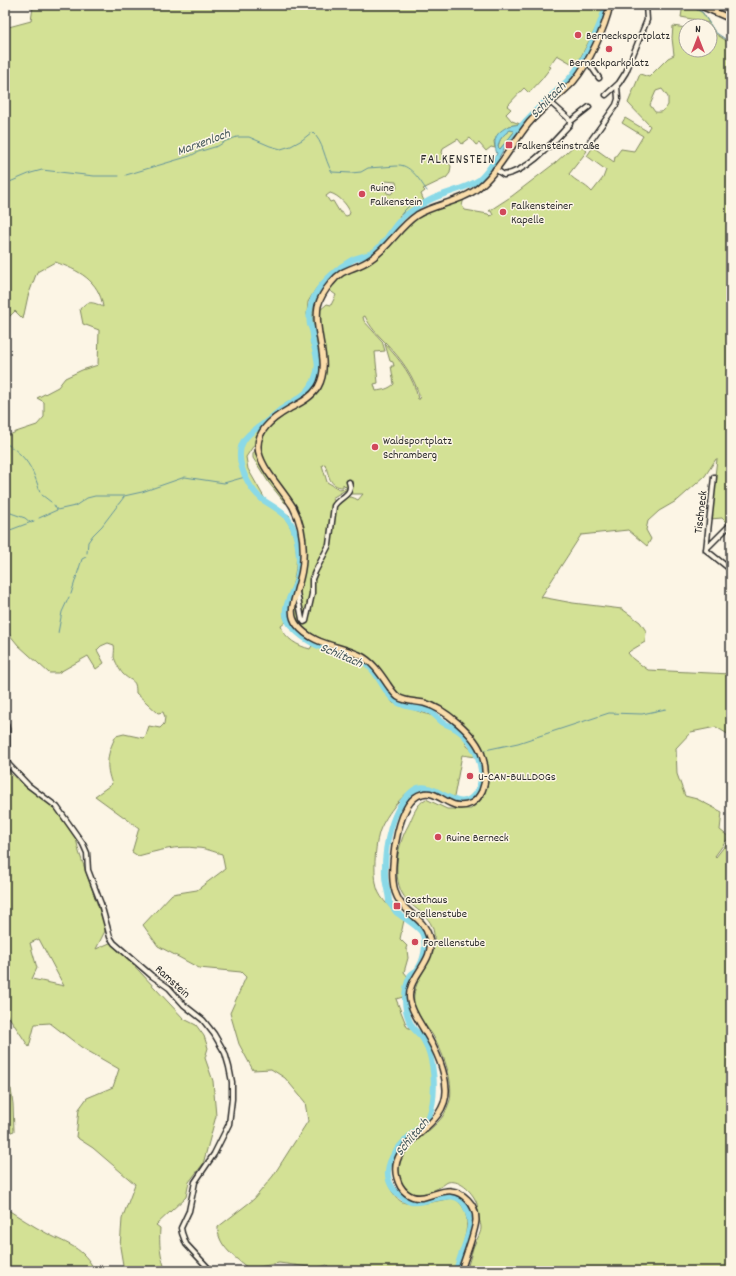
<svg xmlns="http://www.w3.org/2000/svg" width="736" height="1276" viewBox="0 0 736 1276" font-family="Dekko,sans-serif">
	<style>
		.green { fill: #d3e195; stroke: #7f8660; fill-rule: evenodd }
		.water { fill: #8ad9e7; stroke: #64939c; fill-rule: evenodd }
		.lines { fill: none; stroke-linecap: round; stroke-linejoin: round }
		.stream { stroke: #64939c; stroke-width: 1 }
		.river { stroke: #8ad9e7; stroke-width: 6 }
		.minor-casing { stroke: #2b2b2b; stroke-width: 7 }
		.major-casing { stroke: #2b2b2b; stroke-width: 8 }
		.minor { stroke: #fcf5e5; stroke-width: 4 }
		.major { stroke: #faddab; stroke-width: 5 }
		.poi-dot { fill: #d1495b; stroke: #fcf5e5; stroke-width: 1.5 }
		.labels { text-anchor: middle; stroke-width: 3; stroke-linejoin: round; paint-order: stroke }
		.poi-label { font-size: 12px; fill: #2b2b2b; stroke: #fcf5e5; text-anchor: start }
		.street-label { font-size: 12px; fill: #2b2b2b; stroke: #fcf5e5 }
		.water-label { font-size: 13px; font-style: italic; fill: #43565a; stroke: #fcf5e5 }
		.neighbourhood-label { font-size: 13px; letter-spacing: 1px; fill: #2b2b2b; stroke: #fcf5e5 }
	</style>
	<rect width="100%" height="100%" fill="#fcf5e5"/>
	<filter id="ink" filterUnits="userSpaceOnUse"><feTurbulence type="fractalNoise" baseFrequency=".025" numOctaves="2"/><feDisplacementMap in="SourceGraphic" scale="8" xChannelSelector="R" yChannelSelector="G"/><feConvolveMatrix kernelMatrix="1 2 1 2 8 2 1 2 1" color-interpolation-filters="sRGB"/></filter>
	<g filter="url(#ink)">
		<path class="green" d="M31,5H604L601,18L576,66L557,55L549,66L551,67L541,80L529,93L524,88L507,106L511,109L506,114L512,121L520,124L508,126L494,141L495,148L491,147L486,151L479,143L476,145L470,138L462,144L458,139L443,148L442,153L451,166L450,173L446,178L423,189L425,191L421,194L424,201L406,214L405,212L399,216L400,218L379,245L371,252L348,260L323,280L315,290L308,302L307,314L312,336L311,344L314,350L316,363V372L312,381L307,389L295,399L285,404L261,425L263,428L255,444L252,448L246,457L248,469L265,499L290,516L287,521C300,541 298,568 291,590C287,601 280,610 286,622L281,626C285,639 298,646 310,649L313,644L333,654L345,656L362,662L375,674L393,703L433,716L465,737L467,746L475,752L476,757L462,755L454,797C442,795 432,783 420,786C405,789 386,815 380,830C375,843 372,880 379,893C384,903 395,912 404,920L400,939L407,946L406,948V950H407L408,958L404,972L408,977L403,997L396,999L407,1027C418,1031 425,1045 428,1055C433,1073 435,1098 427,1116C423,1125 406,1135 399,1144C387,1158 381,1178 394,1194C397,1198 400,1202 406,1203C422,1206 438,1200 454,1198C479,1214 461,1248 454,1271H332L327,1265L317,1268L279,1263L249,1269C236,1258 217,1246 218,1227L254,1199L273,1176L308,1121L305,1102L285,1078L271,1069L253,1070L239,1044L230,1013L246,977L241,972L199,968L158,946L143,925L172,894L197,890L225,869L222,854C214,852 205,848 197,848C177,845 157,851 138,856L132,852L139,828L95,796L112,784C105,766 107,753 116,736L124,734L143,738L146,735L149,726L160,728L164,724L165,717L163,712L158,713L136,693C136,678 132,683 123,674C120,671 115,661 114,657C114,652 115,649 114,645L108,643L101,646L97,650L104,663L96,669L88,656L58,673H49L18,645L5,629V437L16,432L37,425L44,417V402L37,398L58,387L65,378L82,370L98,365L99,330L83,324L80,309C87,300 94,302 103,307C99,280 78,270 55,262L37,272L28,296L23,319L15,311L5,321V28L31,21L33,7ZM385,181L396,182L397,188L391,194L387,193L385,188ZM330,193C338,195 347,204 350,212L349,215L346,216L339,211L333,201L330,202L326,196Z
			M683,5L690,6L703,13L716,34L731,44V522L729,525L722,518L710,519L717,459H716L705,476L678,500L659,511L648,521L646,530L651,539L647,546L628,530L581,535L541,597L573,603L622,609L640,622L646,631L645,642L630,651L628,653L633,659L648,670L731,674V736L716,727L691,732L676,748L677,774L685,796L697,799L722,812L720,830L729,837L715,856L716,857L731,838V1271H466C469,1263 471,1255 473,1248C475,1242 481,1234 481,1228C481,1225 480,1222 479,1219C478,1215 478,1209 477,1204C474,1194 461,1179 448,1182C445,1183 443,1186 440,1187C429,1193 414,1199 404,1187C400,1182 398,1177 397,1171C396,1151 432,1132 443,1116C446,1111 448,1106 450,1100C454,1080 442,1050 432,1034C425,1024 415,1016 414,1003C411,982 432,965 434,944C437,913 413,913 402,893C392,874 398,843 408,826C413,816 416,804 426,799L447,809H471L484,797L488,772L482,748L478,742L442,709L429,702L410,699L398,694L376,665L365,655L356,651L335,645L314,635L296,622L293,611L304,572L305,543L298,513L294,504L268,468L262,458L260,443L267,430L272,425L317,391L323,383L325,368L319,311L327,304L331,305L336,295L329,290L335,281L346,272L373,261L396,236L418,216L464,198L462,206L465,210L488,214L490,216L493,215L491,211H489L512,196L555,163L577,143L587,151L569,174C576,182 585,184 592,192L603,178L606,170L587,156L593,147L614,162L615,157L621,149L634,151L643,136L622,123L625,118L647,131L650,126L628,103L640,74L649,77L668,58L674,55L672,38L673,26L686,28V50H710V26H707L708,23L697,20L681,17ZM662,89L668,97V105C665,110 662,113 655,112L650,105L656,91ZM365,316C370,327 378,335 386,343C401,359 415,377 420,399H418C414,377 400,360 385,344L390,361L393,362L394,366H391L394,384C389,389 383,390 376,391L374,384L378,383L375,352L385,351L382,341L364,321L363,317ZM325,464C329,475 329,487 343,487V484L347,488L339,489L327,482L322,465ZM347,488L350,491V494H363L358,500C348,494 346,498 337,504L332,498L347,489Z
			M510,130L515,131L500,149L498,148C499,139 503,135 510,130Z
			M327,282L328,283L319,298L321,356H320C316,348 316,340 314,331C310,309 313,300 327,282Z
			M255,450C261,470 274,485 287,501L286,503H285L269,483L253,458V454Z
			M5,765L11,774L27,788L57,807L73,825L79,852L106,929L96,949L112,942L184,1019L196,1025L204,1036L208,1048L205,1058L213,1081L216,1116L203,1164L189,1182L186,1197L156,1225L160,1228C159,1244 160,1256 166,1271H124L120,1247L122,1219L135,1184L93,1148L76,1137L79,1109L87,1098L113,1087L119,1069L81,1047L50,1023L35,1024L29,1047L5,1011ZM39,939L64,986L32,979L37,968L30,943Z
			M5,1085L11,1089L13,1104L14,1131L5,1134Z
			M5,1208C19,1217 33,1226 48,1234C69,1245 83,1247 95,1271H5Z"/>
		<path class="water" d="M520,124L523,126L505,147L495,164L493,165L489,164L497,154C493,141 494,134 507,127C511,125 516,125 520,124ZM510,130L515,131L500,149L498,147C499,139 503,135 510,130Z"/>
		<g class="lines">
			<path class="stream" d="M689,5L702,12L715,32L731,43
				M399,165C411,165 421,182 427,191
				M126,175L190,156L198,152L218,146L226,141L237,137H249L270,146L281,149L291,146L302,140L312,132C324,142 324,159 332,172L351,173L361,172L368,168L397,166
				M5,184L31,173L42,170L94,176H119
				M413,203L417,208
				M401,218L402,213L415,200
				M5,443C27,456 33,469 40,492
				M42,495L51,502
				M54,505L57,510
				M5,511L25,518L31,523
				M39,518L57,510L75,506L87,498L95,496H124L142,492L185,477L224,483L245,477
				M5,532L34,521
				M87,553L88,542L93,535L102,526L124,497
				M71,594L82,559L86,557
				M58,633L62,612L69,597
				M485,750L518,743L609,713L642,714L666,709"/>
			<path class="river" d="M517,131C532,112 550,98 567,81C583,65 600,27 606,5
				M456,1271C459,1257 469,1238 470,1225C470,1219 469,1215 467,1210C458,1183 429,1205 411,1202C405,1201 400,1196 396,1192C392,1188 389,1182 388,1176C386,1158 403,1142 415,1131C420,1127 427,1122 429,1116C437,1095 435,1058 423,1039C421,1035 416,1032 413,1028C408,1020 405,1009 405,999C405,992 407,982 410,976C412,973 415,972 417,970C424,961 427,945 423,935C421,927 403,918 396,912C394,909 391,905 389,902C389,893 385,885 385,875C384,848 391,807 414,790C434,776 460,821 477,791C481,784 482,777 481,770C479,755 469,737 456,729C452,726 446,725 442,722C437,718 435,714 429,711C418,707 402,708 393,699C381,688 378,670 362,661C354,657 345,655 336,653C322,649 304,640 294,629C276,611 292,598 297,579C301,563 299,534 289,520C283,511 272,506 263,500C250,490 236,465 241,447C244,436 254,430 263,424C269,420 274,415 280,410C294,400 309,396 315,378C320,366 317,358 314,346C311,336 314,345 313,335C313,333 311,327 310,325C308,313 310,304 316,293C324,280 339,267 352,260C360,256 370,256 377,249C387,241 392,228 401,219C408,212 419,206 428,201C444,192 464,190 479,180C486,174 491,166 496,159"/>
			<defs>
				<path id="minor" d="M587,60L599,78
					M606,95L619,83L626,72L647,20L646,5
					M550,102L568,118L570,122
					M589,143L616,105L618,99L617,86
					M495,169L504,175C531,170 552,143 570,124V122L589,107
					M706,549L731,524
					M706,550L714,477
					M706,550L731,570
					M297,592L302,619L304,622L306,621L312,594V579L315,572L329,545L334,506C339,497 354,495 349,482
					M5,720L7,729V761L9,765L28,785L57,807L83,844L87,853L88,870L101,904L110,937L114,943L152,976L169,988L184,1005L203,1020L214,1034L225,1053L229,1067L232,1082V1099L229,1124L214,1154L195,1182L189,1211L181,1228L182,1233L186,1244L211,1271"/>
				<path id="major" d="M699,5L731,19
					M461,1271C465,1257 475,1233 476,1220C476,1213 473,1205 468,1200C453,1184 441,1193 424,1197C410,1200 400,1190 397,1178C386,1140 448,1130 446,1089C445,1068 435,1048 424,1030C419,1021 412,1012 410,1001C405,977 437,962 429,937C422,912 396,914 393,881C391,861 398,800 422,794C440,789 450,814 472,803C477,800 479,797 482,791C487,779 486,767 482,755C476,735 444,708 424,703C416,701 405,702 398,697C394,694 391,689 388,685C380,673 372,661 359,655C338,645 313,645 297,625C288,614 294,602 297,590C300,580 303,570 303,559C304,542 301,522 293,507C269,469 230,442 289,409C300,403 311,398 318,387C332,362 313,333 318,306C320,298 325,290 331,283C343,267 356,270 371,259C389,247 399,227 417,215C435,204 457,203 474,191C497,175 511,145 529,123C543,107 560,96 574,81C589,63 605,28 610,5"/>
			</defs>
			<use href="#minor" class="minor-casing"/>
			<use href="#major" class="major-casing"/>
			<use href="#minor" class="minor"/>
			<use href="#major" class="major"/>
		</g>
	</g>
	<g class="poi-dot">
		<circle cx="578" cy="35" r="4"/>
		<circle cx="609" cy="49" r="4"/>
		<rect x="505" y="141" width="8" height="8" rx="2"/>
		<circle cx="362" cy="194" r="4"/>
		<circle cx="503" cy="212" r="4"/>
		<circle cx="375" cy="447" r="4"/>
		<circle cx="470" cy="776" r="4"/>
		<circle cx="438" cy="837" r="4"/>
		<rect x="393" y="902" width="8" height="8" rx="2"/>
		<circle cx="415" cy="942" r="4"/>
	</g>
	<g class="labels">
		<g class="poi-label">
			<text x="586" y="39">Bernecksportplatz</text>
			<text x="609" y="66" text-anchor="middle">Berneckparkplatz</text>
			<text x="517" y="149">Falkensteinstraße</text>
			<text x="370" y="191">Ruine<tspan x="370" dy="14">Falkenstein</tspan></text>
			<text x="511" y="209">Falkensteiner<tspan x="511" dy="14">Kapelle</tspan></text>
			<text x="383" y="444">Waldsportplatz<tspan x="383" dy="14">Schramberg</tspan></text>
			<text x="478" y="780">U-CAN-BULLDOGs</text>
			<text x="446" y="841">Ruine Berneck</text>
			<text x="405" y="903">Gasthaus<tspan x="405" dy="14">Forellenstube</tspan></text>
			<text x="423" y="946">Forellenstube</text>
		</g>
		<g class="street-label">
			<text transform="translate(700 512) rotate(-83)" y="4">Tischneck</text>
			<text transform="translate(173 981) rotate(42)" y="4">Ramstein</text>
		</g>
		<g class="water-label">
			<text transform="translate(547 99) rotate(-46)" y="5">Schiltach</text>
			<text transform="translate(203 141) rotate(-20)" y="5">Marxenloch</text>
			<text transform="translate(342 654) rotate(23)" y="5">Schiltach</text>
			<text transform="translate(411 1136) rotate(-50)" y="5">Schiltach</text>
		</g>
		<g class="neighbourhood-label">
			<text x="458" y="163">FALKENSTEIN</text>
		</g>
	</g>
	<rect width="736" height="1276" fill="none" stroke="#fcf5e5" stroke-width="20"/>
	<rect x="10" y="10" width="716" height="1256" fill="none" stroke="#2b2b2b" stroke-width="1.5" filter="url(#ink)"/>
	<g transform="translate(698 38)"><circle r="19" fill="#fcf5e5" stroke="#a8a49b"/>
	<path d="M0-3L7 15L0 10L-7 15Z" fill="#d1495b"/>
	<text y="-6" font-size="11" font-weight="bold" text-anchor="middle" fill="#2b2b2b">N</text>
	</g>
</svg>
